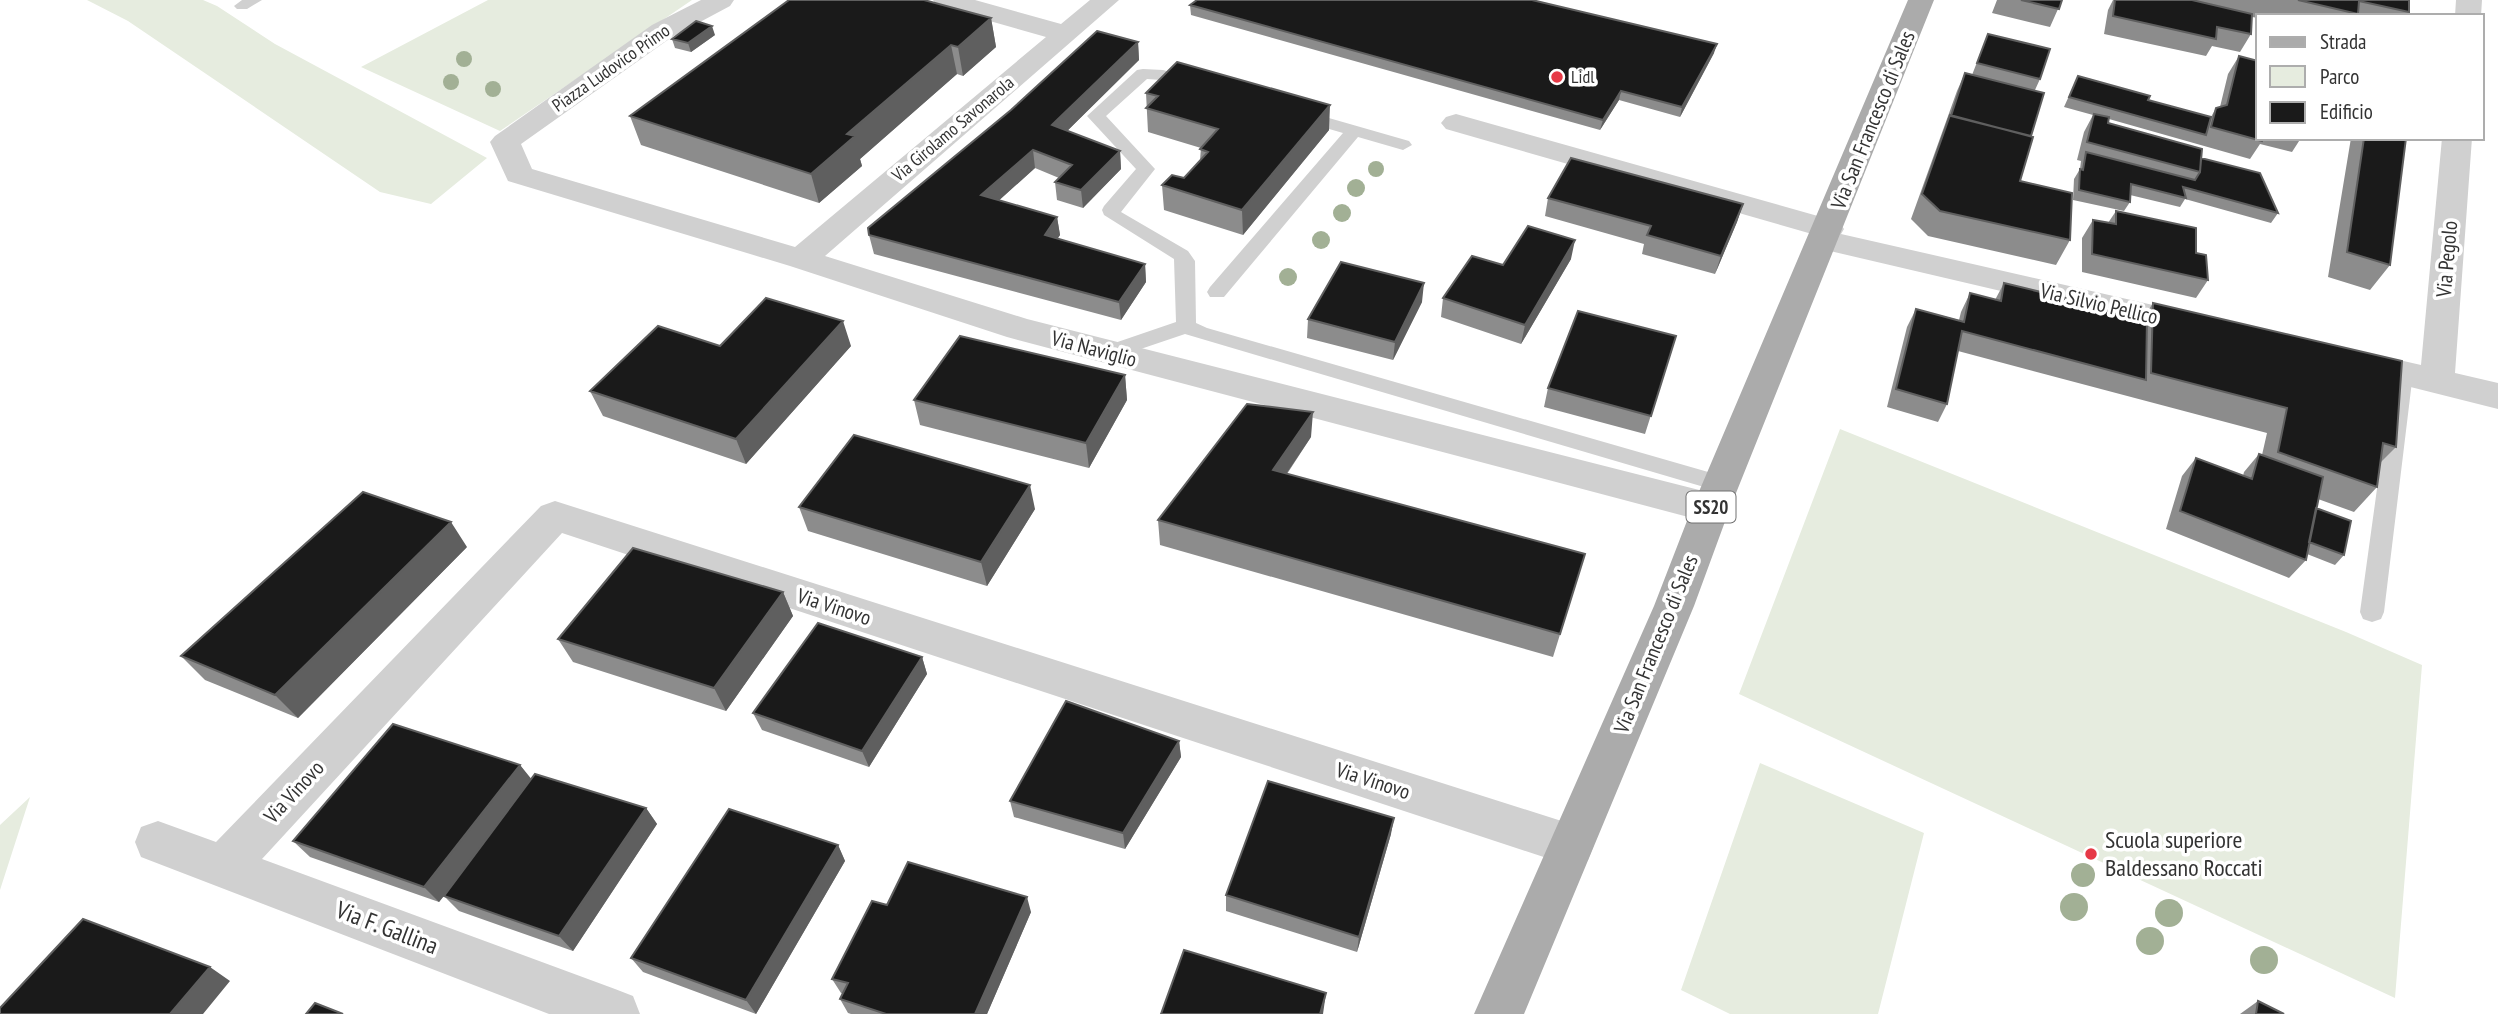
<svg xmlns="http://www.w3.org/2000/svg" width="2498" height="1014" viewBox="0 0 2498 1014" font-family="'PT Sans Narrow',sans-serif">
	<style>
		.green { fill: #e6ecdf }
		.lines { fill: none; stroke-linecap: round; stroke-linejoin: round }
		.service { fill: #d0d0d0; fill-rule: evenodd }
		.minor { fill: #d0d0d0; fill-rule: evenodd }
		.primary { fill: #ababab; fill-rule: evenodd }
		.tree { fill: #a2b095 }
		.wall { fill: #8c8c8c }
		.shaded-wall { fill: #5f5f5f }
		.building { fill: #1a1a1a; stroke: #5f5f5f; stroke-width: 2 }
		.poi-dot { fill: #e63946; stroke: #fff; stroke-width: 2.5 }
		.labels { text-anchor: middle; stroke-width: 7; stroke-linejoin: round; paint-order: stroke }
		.far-street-label { font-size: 18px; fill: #333; stroke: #fff }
		.far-poi-label { font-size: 18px; fill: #333; stroke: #fff; text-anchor: start }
		.shield { fill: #fff; stroke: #707070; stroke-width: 2 }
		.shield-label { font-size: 19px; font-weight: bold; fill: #333 }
		.street-label { font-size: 21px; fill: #333; stroke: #fff }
		.near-poi-label { font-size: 24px; fill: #333; stroke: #fff; text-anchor: start }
		.near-street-label { font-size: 24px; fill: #333; stroke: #fff }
	</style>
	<rect width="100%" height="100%" fill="#fff"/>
	<path class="green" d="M87,0H203L217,6L275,44L487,158L431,204L380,192L128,21Z
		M488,0H692L500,131L361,67Z
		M1840,429L2346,632L2422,665L2395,998L1739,694Z
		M1760,763L1924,833L1878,1014H1730L1681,990Z
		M30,797L0,890V825Z"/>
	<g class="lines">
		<path class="service" d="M242,0H262L247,9H237L234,6Z
			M1143,69L1163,70L1200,80L1202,84L1194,89L1162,80L1147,79L1106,116L1155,169L1121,212L1188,251L1195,261L1196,323L1207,328L1729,478L1732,484L1729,490L1721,492L1185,334L1114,358H1100L1097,353L1100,348L1176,322L1174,259L1104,215L1102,210L1104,206L1136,169L1087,116L1137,70Z
			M1301,110L1409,141L1412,145L1403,150L1358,137L1224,297H1210L1207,292L1210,287L1343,133L1295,119L1292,115L1295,111Z
			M2403,366L2410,368L2413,373L2384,612L2381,619L2372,622L2363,619L2360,612L2393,373L2396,368Z"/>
		<path class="minor" d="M701,0H734L730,6L672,37L521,144L532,169L795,247L1046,37L937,6L933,0H975L1061,24L1090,0H1119L825,256L1027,319L1711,493L1725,498L1730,508L1725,518L1711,523L1007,337L790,266L508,181L490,142L495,136L652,25Z
			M2456,0H2482L2481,16H2455Z
			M1456,114L1839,222L1844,229L1841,234L2197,315L2209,318L2214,326L2209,334L2197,337L1813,247L1808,240L1812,234L1446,129L1441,123L1446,117Z
			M2442,138H2472L2455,373L2498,383V409L2339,369L2334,361L2339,353L2351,349L2421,365Z
			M555,501L1571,824L1588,830L1594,845L1588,860L1571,866L562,533L262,859L615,989L633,996L640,1014H549L141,857L135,842L141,827L158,821L216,842L541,506Z"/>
		<path class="primary" d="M1908,0H1934L1730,508L1694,606L1524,1014H1474L1654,606L1692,508Z"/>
	</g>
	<g class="tree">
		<circle cx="464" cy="59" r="8"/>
		<circle cx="451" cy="82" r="8"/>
		<circle cx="493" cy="89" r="8"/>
		<circle cx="1376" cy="169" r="8"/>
		<circle cx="1356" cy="188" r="9"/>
		<circle cx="1342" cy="213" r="9"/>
		<circle cx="1321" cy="240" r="9"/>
		<circle cx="1288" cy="277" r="9"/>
		<circle cx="2083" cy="875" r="12"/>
		<circle cx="2074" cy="907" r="14"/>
		<circle cx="2169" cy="913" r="14"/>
		<circle cx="2150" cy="941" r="14"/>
		<circle cx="2264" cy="960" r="14"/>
	</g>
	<path class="wall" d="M1997,0H2062L2050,27L1992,13Z
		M2113,0H2409V12L2407,16H2258V18L2252,17L2251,34L2240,52L2212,46L2206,56L2104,34L2108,10Z
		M1190,5L1714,53L1680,117L1619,100L1600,130L1191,15Z
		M991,18L996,47L963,76L957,74L860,159L862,166L819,203L641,145L630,116Z
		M1988,34L2040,79L2035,90L2031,137L2020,181L2070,240L2056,265L1928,236L1911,219L1957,91L1965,73L1972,75Z
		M715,35L691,52L675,48L672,39Z
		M1138,42L1139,60L1067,131L1120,151L1121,169L1083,208L1057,200L1055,182L1059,178L1035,168L999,200L1057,217L1060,235L1057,239L1145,264L1146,282L1121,320L874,254L869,235Z
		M2239,56L2258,138H2301L2292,152L2260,144L2250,159L2109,119L2108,123L2201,158L2278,213L2271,223L2185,199L2180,207L2130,195V202L2124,211L2073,200L2074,179L2080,169L2081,161L2077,160L2084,132L2093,115L2064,107L2078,76L2148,100L2211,117L2216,108L2220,107L2228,74Z
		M1146,93L1329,130L1243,235L1164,210L1162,185L1184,178L1200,160L1201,148L1148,132Z
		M2351,138H2406L2390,265L2370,290L2328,277Z
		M1548,198L1743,204L1737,222L1715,274L1642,254L1644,244L1545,216Z
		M2116,211L2196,253L2208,280L2196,298L2082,272V238L2093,220L2108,223Z
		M1571,259L1521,344L1441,317L1443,298L1503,265Z
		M2004,283L2144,317L2153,303L2396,447L2380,463L2377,487L2354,512L2318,499L2316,508L2344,555L2335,565L2307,554L2306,560L2289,578L2166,529L2182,476L2196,458L2243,476L2244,472L2259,454L2262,455L2267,433L1958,351L1947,404L1938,422L1887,407L1907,327L1916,309L1959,320L1961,312L1970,293L1995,300Z
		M1422,302L1393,360L1307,338L1308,319Z
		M1676,336L1645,434L1544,407L1548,388Z
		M720,346H851L746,464L603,416L590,391Z
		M1125,375L1127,400L1089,468L920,425L914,400Z
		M1311,437L1287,474L1585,554L1553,657L1160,545L1158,520Z
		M799,507L1035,509L987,586L808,531Z
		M467,547L298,718L205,680L181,656Z
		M783,592L793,616L726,711L573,662L558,639Z
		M922,657L927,674L869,767L762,730L753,713Z
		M1179,741L1181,757L1125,849L1014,817L1010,801Z
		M520,765L531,780L646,808L657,824L573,951L459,911L444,896L439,902L310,857L293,841Z
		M1391,834L1357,952L1226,911V895Z
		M838,845L845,861L756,1014L643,972L631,958Z
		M887,905L1031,912L987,1014H851L848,1013L840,999L843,994L841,993L832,979Z
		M2258,1001L2284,1014H2240Z"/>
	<path class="shaded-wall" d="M991,18L996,47L963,76L958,47Z
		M712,26L715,35L691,52L688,43Z
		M1138,42L1139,60L1055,143L1052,125Z
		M1717,44L1714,53L1680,117L1682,107Z
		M951,45L957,74L860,159L862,166L819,203L811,174L847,134Z
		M1621,91L1619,100L1600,130L1603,120Z
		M1330,105L1329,130L1243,235L1242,210Z
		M1033,150L1035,168L984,214L981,195Z
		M1120,151L1121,169L1083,208L1081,190Z
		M1743,204L1737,222L1715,274L1721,256Z
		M1057,217L1060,235L1047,254L1045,235Z
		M1575,240L1571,259L1521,344L1525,325Z
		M1145,264L1146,282L1121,320L1119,302Z
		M1424,283L1422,302L1393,360L1395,342Z
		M843,321L851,346L746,464L736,439Z
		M1125,375L1127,400L1089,468L1086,443Z
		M1313,412L1311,437L1272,495L1273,470Z
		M1030,485L1035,509L987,586L981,562Z
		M451,522L467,547L298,718L275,695Z
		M783,592L793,616L726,711L714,688Z
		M922,657L927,674L869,767L862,751Z
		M1179,741L1181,757L1125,849L1123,833Z
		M520,765L533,781L439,902L424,887Z
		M646,808L657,824L573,951L559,936Z
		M1394,818L1391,834L1357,952L1359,937Z
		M838,845L845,861L756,1014L746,1000Z
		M1027,897L1031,912L987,1014H975Z
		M210,967L230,981L203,1014H170Z
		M1326,993L1323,1014H1320Z"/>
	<path class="building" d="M789,0H924L991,18L958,47L951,45L847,134L855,136L811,174L630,116Z
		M1197,0H1532L1717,44L1682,107L1621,91L1603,120L1190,5Z
		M2021,0H2062L2059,9Z
		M2115,0H2192L2252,14L2251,34L2217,27L2216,39L2113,16Z
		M2298,0H2409V12L2359,1L2358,14Z
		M696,21L712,26L688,43L672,39Z
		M1097,31L1138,42L1052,125L1120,151L1081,190L1055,182L1072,165L1033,150L981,195L1057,217L1045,235L1145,264L1119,302L869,235L868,228L1011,110Z
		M1988,34L2050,49L2040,79L1977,63Z
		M2239,56L2258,61V138H2263L2262,141L2211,127L2216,108L2227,105Z
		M1177,62L1330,105L1242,210L1162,185L1172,175L1184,178L1208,152L1200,149L1218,129L1146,108L1158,96L1146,93Z
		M1965,73L2044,93L2031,136L1951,116Z
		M2078,76L2150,96L2148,100L2211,117L2206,135L2069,97Z
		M2094,114L2109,117L2108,123L2202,149L2200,172L2087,142Z
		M1950,115L2033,137L2020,181L2072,193L2070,240L1940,211L1922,194Z
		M2364,138H2406L2390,265L2347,252Z
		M2086,152L2195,180L2200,172L2201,158L2260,173L2278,213L2183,187L2186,198L2131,184L2130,202L2079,190L2080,169L2083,170Z
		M1571,158L1743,204L1721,256L1647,235L1651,226L1548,198Z
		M2116,211L2196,228V253L2206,255L2208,280L2092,254L2093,220L2116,224Z
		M1528,226L1575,240L1525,325L1443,298L1472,256L1503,265Z
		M1341,262L1424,283L1395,342L1308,319Z
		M2004,283L2147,318L2146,380L1962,331L1947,404L1896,389L1916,309L1964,322L1970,293L2001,301Z
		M766,298L843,321L736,439L590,391L658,326L720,346Z
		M2153,303L2402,361L2396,447L2383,443L2377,487L2278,452L2287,408L2151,373Z
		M1578,311L1676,336L1651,416L1548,388Z
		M960,336L1125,375L1086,443L914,400Z
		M1247,404L1313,412L1273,470L1585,554L1560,634L1158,520Z
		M854,435L1030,485L981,562L799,507Z
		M2259,454L2323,477L2306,560L2180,511L2196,458L2252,479Z
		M363,492L451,522L275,695L181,656Z
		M2316,508L2351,521L2344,555L2309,542Z
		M633,548L783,592L714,688L558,639Z
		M818,623L922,657L862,751L753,713Z
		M1066,701L1179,741L1123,833L1010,801Z
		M393,724L520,765L424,887L293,841Z
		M535,774L646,808L559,936L444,896Z
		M1268,781L1394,818L1359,937L1226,895Z
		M729,809L838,845L746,1000L631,958Z
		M908,862L1027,897L975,1014H886L840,999L848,983L832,979L872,901L887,905Z
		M83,919L210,967L170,1014H0V1008Z
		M1184,950L1326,993L1320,1014H1161Z
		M2258,1001L2284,1014H2256Z
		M315,1003L343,1014H306Z"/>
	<g class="poi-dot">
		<circle cx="1557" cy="77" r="7"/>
		<circle cx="2091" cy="854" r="7"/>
	</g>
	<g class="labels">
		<g class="far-street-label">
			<text transform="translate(611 68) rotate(-35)" y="6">Piazza Ludovico Primo</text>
			<text transform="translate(953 129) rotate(-40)" y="6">Via Girolamo Savonarola</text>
		</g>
		<g class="far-poi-label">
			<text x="1571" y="83">Lidl</text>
		</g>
		<rect class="shield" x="1686.5" y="491.5" width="49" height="31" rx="5"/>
		<g class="shield-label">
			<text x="1711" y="514">SS20</text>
		</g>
		<g class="street-label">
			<text transform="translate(1873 120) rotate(-68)" y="7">Via San Francesco di Sales</text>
			<text transform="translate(2447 259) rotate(-85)" y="7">Via Pegolo</text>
			<text transform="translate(2099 304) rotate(13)" y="7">Via Silvio Pellico</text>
			<text transform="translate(1094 349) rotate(15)" y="7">Via Naviglio</text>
			<text transform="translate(834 607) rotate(18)" y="7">Via Vinovo</text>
			<text transform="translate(1656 644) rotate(-68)" y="7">Via San Francesco di Sales</text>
			<text transform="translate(1373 781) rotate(18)" y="7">Via Vinovo</text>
			<text transform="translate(294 792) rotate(-47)" y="7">Via Vinovo</text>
		</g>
		<g class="near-poi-label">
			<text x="2105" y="848">Scuola superiore<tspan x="2105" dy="28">Baldessano Roccati</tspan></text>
		</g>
		<g class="near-street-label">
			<text transform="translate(387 928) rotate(21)" y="8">Via F. Gallina</text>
		</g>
	</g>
	<rect x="2256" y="14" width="228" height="126" fill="#ffffff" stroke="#adadad" stroke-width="2"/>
	<rect x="2270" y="37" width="35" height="10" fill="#ababab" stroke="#adadad" stroke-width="2"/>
	<text x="2320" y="49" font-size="21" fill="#333333">Strada</text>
	<rect x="2270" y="66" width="35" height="21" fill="#e6ecdf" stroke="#adadad" stroke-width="2"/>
	<text x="2320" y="84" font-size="21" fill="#333333">Parco</text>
	<rect x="2270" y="102" width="35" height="21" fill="#1a1a1a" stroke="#adadad" stroke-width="2"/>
	<text x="2320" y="119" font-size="21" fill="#333333">Edificio</text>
</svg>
